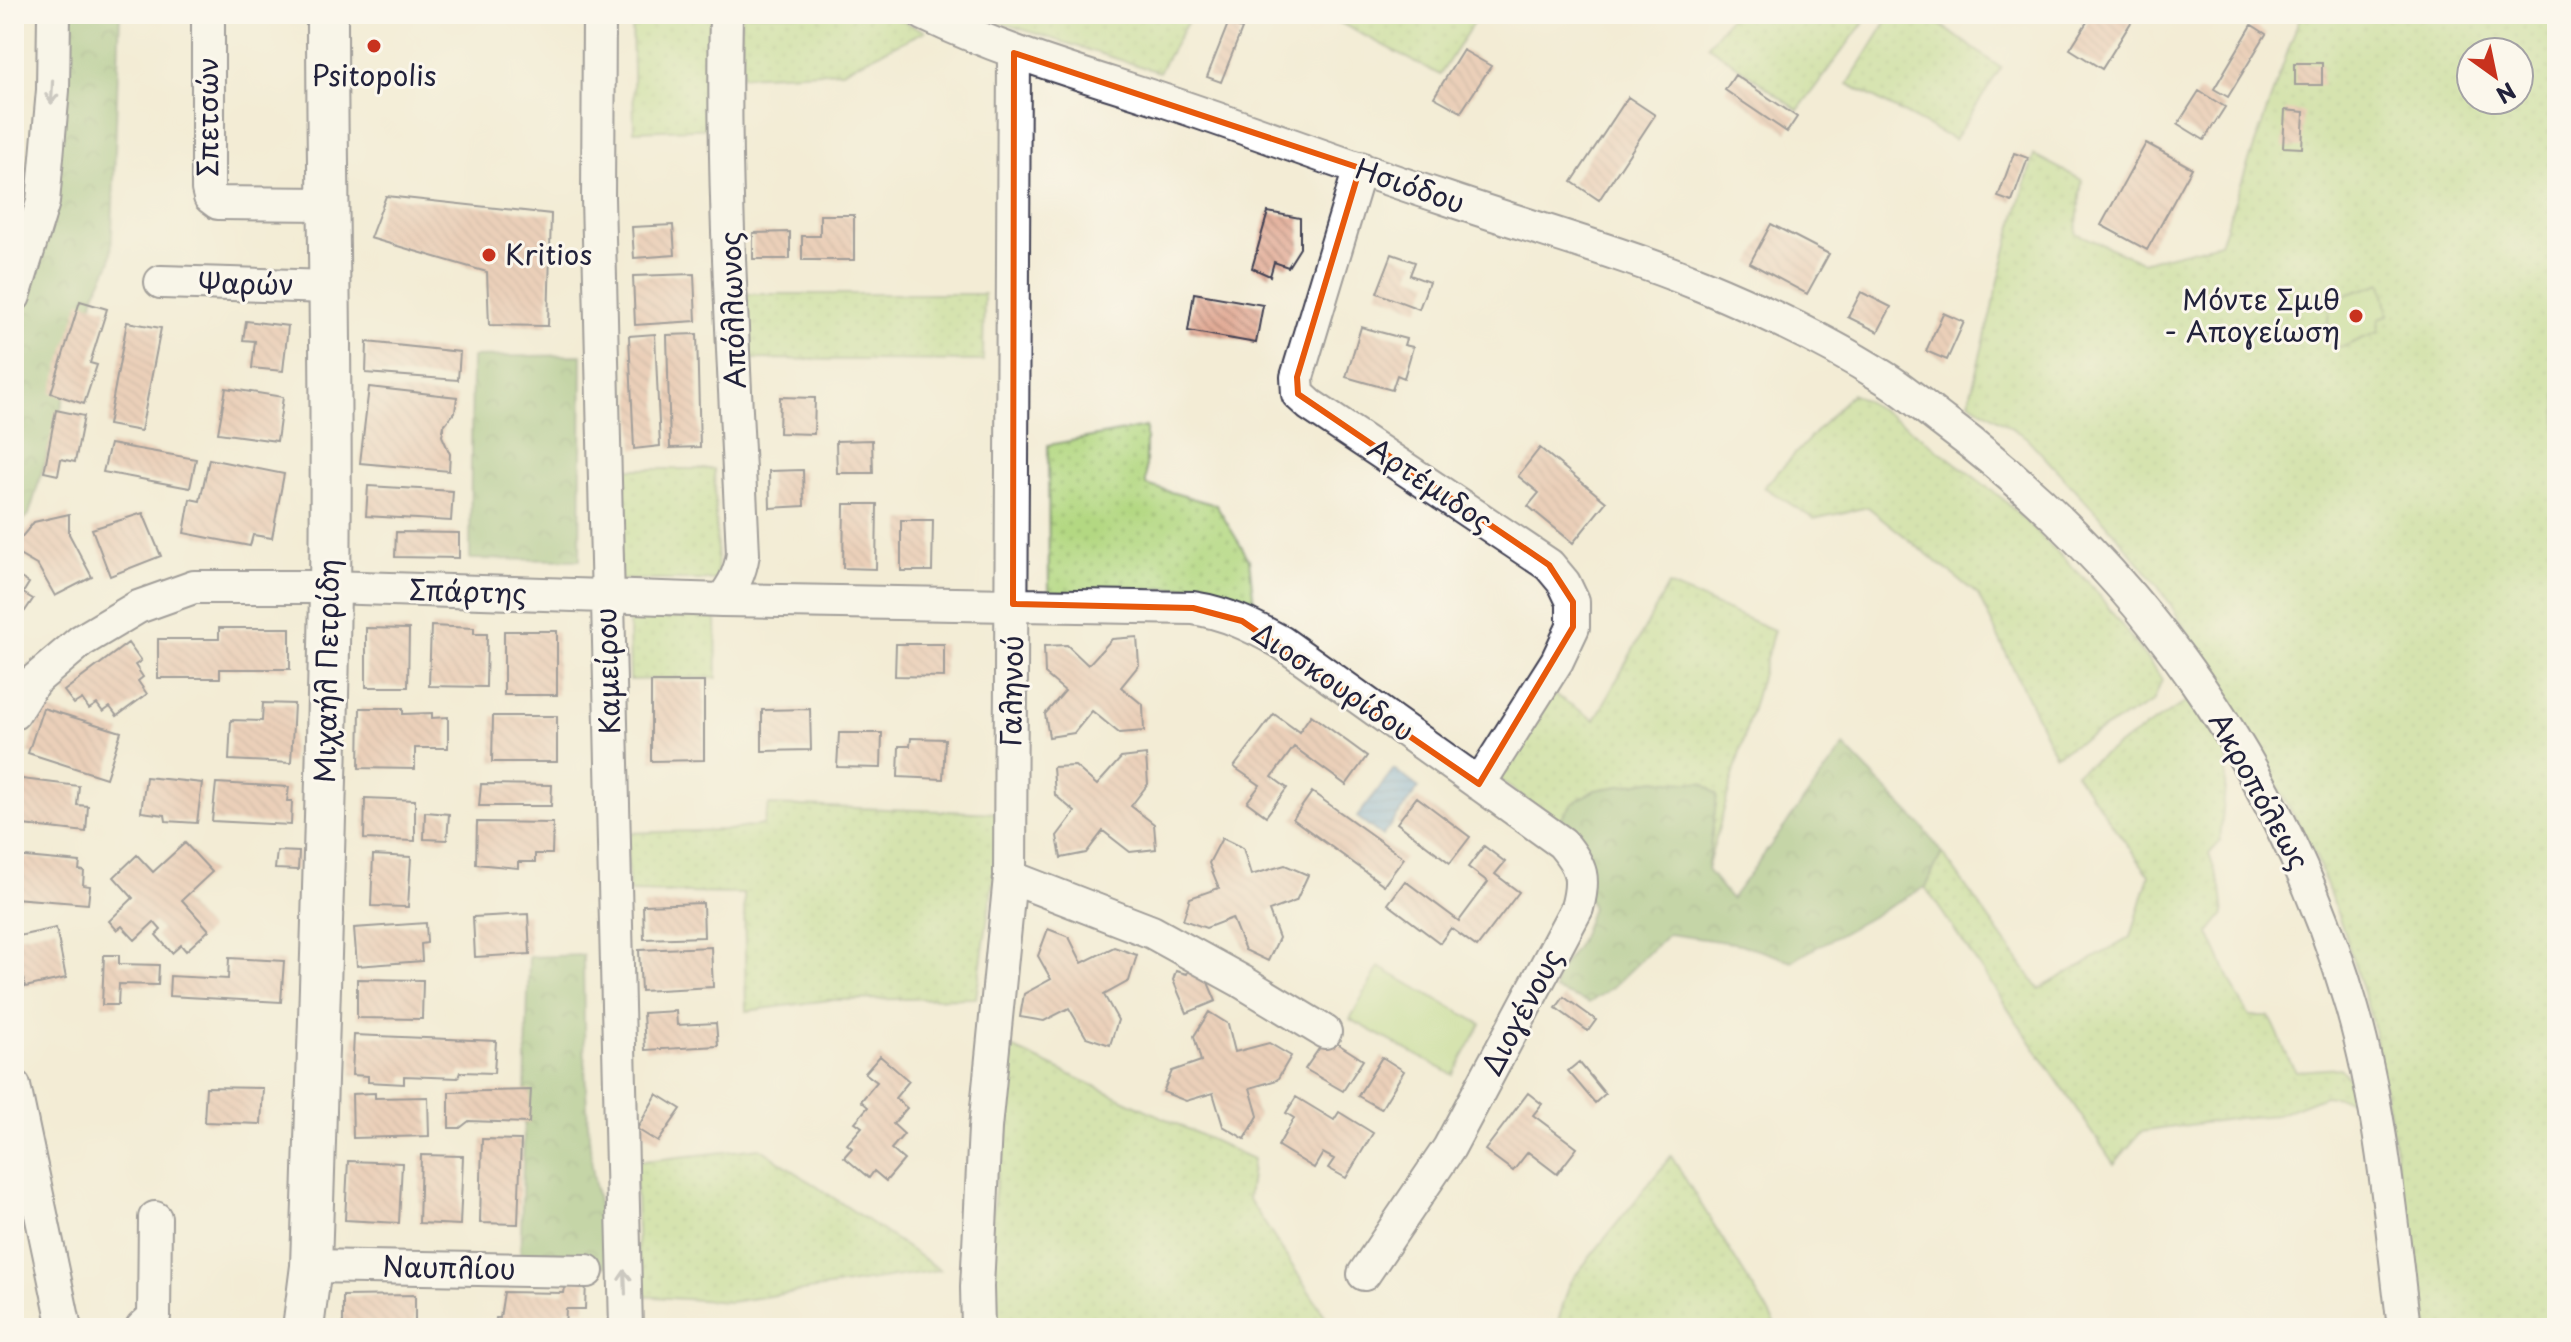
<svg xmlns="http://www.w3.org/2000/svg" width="2571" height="1342" viewBox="0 0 2571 1342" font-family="'Playpen Sans',sans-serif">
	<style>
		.grass { fill: url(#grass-dots); stroke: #6a7d5e; stroke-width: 2; fill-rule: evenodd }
		.forest { fill: url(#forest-crowns); stroke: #586d56; stroke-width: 2 }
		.garden { fill: #b3d882; stroke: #6a7d5e; stroke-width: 2 }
		.water { fill: url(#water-rules); stroke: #436088; stroke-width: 2 }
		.building { fill: url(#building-back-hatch) }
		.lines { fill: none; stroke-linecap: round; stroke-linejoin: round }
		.minor-casing { stroke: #414052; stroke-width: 36 }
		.major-casing { stroke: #414052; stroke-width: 44 }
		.minor { stroke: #fff; stroke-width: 32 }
		.major { stroke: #fff; stroke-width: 40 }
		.oneway { stroke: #9c9ca7 }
		.marked { fill: none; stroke: #e8590c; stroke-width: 6; stroke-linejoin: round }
		.poi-dot { fill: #c8321e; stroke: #fbf7ec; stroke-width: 3 }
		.labels { text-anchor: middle; stroke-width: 6; stroke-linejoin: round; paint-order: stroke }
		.poi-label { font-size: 28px; fill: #22223b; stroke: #fbf7ec }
		.street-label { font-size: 28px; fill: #22223b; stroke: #fbf7ec }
	</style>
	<defs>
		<pattern id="grass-dots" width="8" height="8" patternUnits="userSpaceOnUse" patternTransform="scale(2)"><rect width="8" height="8" fill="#b3d882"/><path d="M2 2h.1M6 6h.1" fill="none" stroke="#9ab971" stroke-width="1.8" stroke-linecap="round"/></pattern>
		<pattern id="forest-crowns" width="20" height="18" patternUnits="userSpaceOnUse" patternTransform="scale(2)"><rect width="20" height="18" fill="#8eb870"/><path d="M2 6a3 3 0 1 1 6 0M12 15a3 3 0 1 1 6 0" fill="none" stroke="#74955d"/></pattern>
		<pattern id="water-rules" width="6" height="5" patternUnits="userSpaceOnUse" patternTransform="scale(2)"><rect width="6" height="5" fill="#649fd4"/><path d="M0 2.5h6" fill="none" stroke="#5281ad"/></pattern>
		<pattern id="building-back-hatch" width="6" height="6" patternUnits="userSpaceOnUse" patternTransform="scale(2)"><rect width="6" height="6" fill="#e2ac97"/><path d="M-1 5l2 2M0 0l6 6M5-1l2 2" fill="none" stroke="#b78c7c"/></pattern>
	</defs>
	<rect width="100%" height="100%" fill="#fbf7ec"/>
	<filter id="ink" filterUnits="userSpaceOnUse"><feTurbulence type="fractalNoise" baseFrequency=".0125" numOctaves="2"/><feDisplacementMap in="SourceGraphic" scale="16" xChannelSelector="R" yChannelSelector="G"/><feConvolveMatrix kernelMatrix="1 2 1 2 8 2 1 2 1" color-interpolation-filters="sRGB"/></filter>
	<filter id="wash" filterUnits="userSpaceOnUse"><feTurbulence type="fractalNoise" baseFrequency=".006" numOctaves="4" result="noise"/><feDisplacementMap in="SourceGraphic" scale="32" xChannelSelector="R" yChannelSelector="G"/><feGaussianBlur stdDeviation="1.8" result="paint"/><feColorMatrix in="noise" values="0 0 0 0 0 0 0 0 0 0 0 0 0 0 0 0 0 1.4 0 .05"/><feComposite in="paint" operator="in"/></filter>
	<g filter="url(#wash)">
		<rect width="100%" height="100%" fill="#f3ecd5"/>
		<path class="grass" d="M632,14H722L723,128L634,131Z
			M741,14H887L925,31L842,71L742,76Z
			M973,14H1192L1159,72Z
			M1323,14H1479L1440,75Z
			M1732,14H1839L1852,20L1857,14H1870L1798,110L1708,45Z
			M1891,14H1925L2001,68L1954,140L1848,84Z
			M2301,14H2557V1328H2422L2390,1119L2371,1018L2343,929L2316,857L2259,752L2169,602L2152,578L2106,523L2027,438L1969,401L2010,236L2034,155L2082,180L2076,233L2142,262L2220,243ZM2471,52H2519V100H2471Z
			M740,294H984L983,361L746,359Z
			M1852,393L1904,424L2003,499L2092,586L2162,679L2153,702L2055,755L1978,595L1868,507L1814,519L1764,487Z
			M1146,427V485L1216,505L1249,559L1254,603L1225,593L1190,587L1049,594L1048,445Z
			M620,469H714L718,580H620Z
			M1668,585L1774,630L1707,870L1717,795L1557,823L1489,771L1546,689L1595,720Z
			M716,617L717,678L630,680L629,619Z
			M2190,699L2228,755L2220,842L2209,854L2221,888L2224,914L2209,933L2237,995L2250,1016H2269C2281,1034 2283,1054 2296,1071L2340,1068L2356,1086L2361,1101L2325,1096L2277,1115L2237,1118L2141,1132L2114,1164L1925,887L1942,853L2039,989L2131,937L2149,875L2075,773Z
			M769,805L1003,813L976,998L829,1000L746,1011L744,894L629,892L626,833L728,830L763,825Z
			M1010,1047L1253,1159L1248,1198L1333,1328H984L981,1324Z
			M760,1148L940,1270L730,1302L639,1296L635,1162Z
			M1671,1156L1778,1328H1556L1570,1282Z"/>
		<path class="forest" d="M62,14H120L111,261L96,292L29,515L14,528V313L54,202Z
			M582,355L580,560L470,559L472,357Z
			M1844,746L1922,826L1942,853L1925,887L1792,961L1740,944L1668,934L1613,987L1589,1003L1555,990L1556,976L1579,942L1592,908L1557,823L1573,803L1595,790L1655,780L1703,783L1717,795L1707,870L1731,899Z
			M583,955C584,1022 584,1090 591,1157C595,1194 605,1228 607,1266L520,1265L529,957Z"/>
		<path class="garden" d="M2382,283L2388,315L2379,318L2378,332L2343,347L2334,346L2327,331L2330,300Z
			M1379,967L1481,1024L1453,1075L1350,1019Z"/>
		<path class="water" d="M1394,769L1419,788L1382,836L1357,817Z"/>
		<g id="blocks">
			<path class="building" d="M2092,14H2132L2135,16L2102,69L2070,49Z
				M1228,24L1242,29L1221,82L1207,77Z
				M2252,25L2266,34L2228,97L2214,89Z
				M1463,50L1491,66L1461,112L1434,97Z
				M2295,63H2322V85H2295Z
				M1735,75L1797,117L1787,132L1725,90Z
				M2199,91L2225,107L2204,140L2178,124Z
				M1628,97L1655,115L1599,200L1572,182Z
				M2285,110L2304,112L2302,148L2283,147Z
				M2146,143L2192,168L2147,250L2101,225Z
				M2014,153L2028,158L2012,202L1998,197Z
				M386,196L551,214L548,326L489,325L487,272L370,238Z
				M1268,212L1300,218V248L1288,267L1274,262L1270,276L1252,268Z
				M820,215H854V260H802V236H820Z
				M1771,224L1829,254L1807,294L1750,263Z
				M673,225L675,255L634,258L632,227Z
				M790,232V259H753V233Z
				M1392,254L1415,262L1410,275L1429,282L1419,309L1377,293Z
				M694,274L696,321L635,325L633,276Z
				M1861,292L1891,307L1878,332L1848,317Z
				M1194,293L1263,305L1256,343L1188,331Z
				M80,301L107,309L90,363L97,365L84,404L51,393Z
				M1943,313L1964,322L1947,360L1926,351Z
				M246,321L288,326L283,371L252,368L255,341L243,340Z
				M127,322L161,328L141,431L108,425Z
				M1361,327L1406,339L1404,345L1413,347L1404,378L1397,375L1392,390L1346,377Z
				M655,334L660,446L634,449L629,336Z
				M697,334L700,447L670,448L667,335Z
				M367,342L460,352L458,380L366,373Z
				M369,387L457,397L455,412L444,425L442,436L450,454L449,471L360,463Z
				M226,388L283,397L277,441L218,433Z
				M780,397L815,398L814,434L779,433Z
				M56,410L84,416L75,462L61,459L58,475L44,472Z
				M872,440L873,473H837L836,441Z
				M110,444L196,459L190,488L103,472Z
				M1540,448L1606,502L1573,543L1528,506L1539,493L1518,476Z
				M209,459L284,474L272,538L253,535L250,546L184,533L190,499L200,501Z
				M803,470L804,506L770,508L769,471Z
				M368,486L453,491L451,521L366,516Z
				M844,504H877L876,569L843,568Z
				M143,513L161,556L110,576L92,529Z
				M69,514V534L92,577L55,596L38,566L14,552V546L34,522Z
				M901,520H933L932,571H901Z
				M396,532L459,533V558L395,557Z
				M14,574L29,583L23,593L33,599L25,611L14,619Z
				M431,626L474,628V634H487L486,687L429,686Z
				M219,628H290V669H220V678H158V639H219Z
				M366,628L409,629L408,687H366Z
				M504,631H557V695H504Z
				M1137,637L1139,665L1121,687L1143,705L1144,731L1119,733L1092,711L1074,733L1049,737L1045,714L1065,691L1045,674L1044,646L1067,645L1088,665L1112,639Z
				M128,643L141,661L135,665L143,677L138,681L147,694L117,716L110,707L103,712L97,704L89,709L82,699L74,704L64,691Z
				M896,644H944V677L895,676Z
				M651,682H704V760L651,761Z
				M263,703L294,704L291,763L229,760L231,720L262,721Z
				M43,708L121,732L106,778L28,753Z
				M360,708H403V714L432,713V718L448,717V748H415V769L359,768Z
				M810,709L811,750L762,751V710Z
				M1274,714L1299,732L1311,715L1367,756L1346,785L1294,747L1272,777L1287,788L1266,816L1247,802L1260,785L1234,767Z
				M493,716H557V762H492Z
				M839,733H882L881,768L837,767Z
				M911,738L945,739L943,779L898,777L899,746H910Z
				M1146,755L1148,784L1131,806L1154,824L1156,849L1130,852L1103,831L1086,853L1061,858L1057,836L1075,812L1055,795L1053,767L1075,766L1097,785L1121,758Z
				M146,777L202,783L197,823L166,821L165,815L141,812Z
				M14,778L79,786L77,805L88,806L86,832L14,824Z
				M216,783L289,787L287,801H292L291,825L212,821Z
				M481,784L552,785L551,806H479Z
				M1312,792L1404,858L1384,885L1293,819Z
				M1417,797L1470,837L1450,863L1397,823Z
				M365,798L415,800V841L364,839Z
				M425,812L449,814L447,840L424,839Z
				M477,822L553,823L552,854H535V862H518V868L476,864Z
				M1222,838L1243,848L1251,875L1285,865L1308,875L1296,901L1269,911L1279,938L1268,961L1245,950L1232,918L1206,928L1183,920L1190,898L1219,888L1209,863Z
				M185,843L212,872L182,900L209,930L186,951L181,945L172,953L156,935L161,930L154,922L135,940L122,926L117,930L109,921L133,898L114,877L137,855L153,872Z
				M1484,846L1505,862L1495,874L1519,892L1477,947L1451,928L1440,943L1388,904L1405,881L1459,921L1488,882L1468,867Z
				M277,851L299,852L298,870L275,869Z
				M373,855L411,857L408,907L371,906Z
				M14,856L80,862L79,870L84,871L83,885L90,886L88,904L14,898Z
				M703,903L704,937L644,939L643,905Z
				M528,914L530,954L475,957L473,917Z
				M426,923L427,943L421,944L422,961L357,966L354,928Z
				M56,928L66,978L25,987L14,937Z
				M1048,929L1069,937L1082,963L1114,947L1137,955L1129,981L1104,995L1118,1020L1110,1045L1086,1037L1069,1008L1044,1021L1020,1017L1024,994L1051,979L1038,956Z
				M711,947L713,987L641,991L639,950Z
				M104,955H119V964L159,965L158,985L119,984L118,1005H102Z
				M229,958L284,961L281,1002L169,996L170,976L228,979Z
				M1192,963L1201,966L1216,1001L1187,1013L1173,980L1176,971L1187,974Z
				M357,979L423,980L422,1019L357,1018Z
				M1564,997L1596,1020L1588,1031L1556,1008Z
				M676,1011L677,1025L716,1023L718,1046L645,1050L643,1013Z
				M1209,1012L1228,1024L1235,1052L1269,1043L1291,1056L1277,1080L1250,1088L1258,1116L1245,1139L1223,1126L1213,1093L1186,1101L1163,1092L1172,1071L1201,1061L1194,1036Z
				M354,1035L496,1041L494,1073L460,1072L458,1078L404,1076V1084L368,1082V1076L352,1075Z
				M1327,1037L1363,1060L1343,1091L1305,1069Z
				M880,1056L909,1081L895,1098L907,1108L893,1124L904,1134L891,1149L904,1160L886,1181L874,1171L869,1178L844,1157L852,1148L847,1144L862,1127L855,1122L868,1107L861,1101L877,1082L865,1073Z
				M1382,1057L1404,1071L1381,1109L1358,1096Z
				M1579,1062L1605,1094L1595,1103L1568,1071Z
				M206,1087L263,1088L261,1124L204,1122Z
				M531,1090L529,1123L469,1121L460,1128H449V1092Z
				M375,1093V1098L428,1097L429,1136L353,1138L352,1094Z
				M1528,1093L1542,1104L1533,1115L1577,1148L1557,1174L1528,1152L1513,1171L1485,1150Z
				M657,1094L681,1109L658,1142L637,1129Z
				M1296,1097L1334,1120L1339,1112L1373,1133L1346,1178L1328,1168L1334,1159L1323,1153L1314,1168L1278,1146L1294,1118L1286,1113Z
				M482,1139L521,1140L518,1224L480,1223Z
				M421,1155L463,1156L460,1225L419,1223Z
				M348,1161L402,1163L399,1223L345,1220Z
				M586,1280L585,1309H566L565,1328H495L496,1318H500L504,1292L564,1293L566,1282Z
				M415,1295V1328H343V1296Z"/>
		</g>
	</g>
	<g filter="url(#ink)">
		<use href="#blocks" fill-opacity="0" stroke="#414052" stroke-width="2"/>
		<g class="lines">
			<defs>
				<path id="minor" d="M208,14V189L210,197L218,203L327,204
					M599,14L598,198L626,1328
					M924,14C1003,52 1086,75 1168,102C1261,133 1352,168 1445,198C1530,227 1618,251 1701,285C1764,311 1827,341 1885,378C1906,391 1925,408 1945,423C2142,570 2283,772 2352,1008C2382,1112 2391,1221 2404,1328
					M1360,168L1297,377L1298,394L1310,405L1549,565L1564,583L1573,602V627L1557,661L1479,784
					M161,282L331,287
					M14,296L43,202L53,90L54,14
					M722,600C734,585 740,573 743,554C735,374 722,194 726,14
					M14,713L34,681L81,641L138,607L194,587H330L722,600L1193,608C1226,613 1252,626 1281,642L1562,843C1582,867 1585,878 1577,908L1449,1148L1364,1274
					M1010,877L1152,932L1241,981L1325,1032
					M14,1086L65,1328
					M311,1266L587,1271
					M142,1328L154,1317L155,1218
					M978,1328L977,1287L985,1128L1010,877L1014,53"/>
				<path id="major" d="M303,1328L311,1266C318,1039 327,813 330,586C333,396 327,205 327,14"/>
			</defs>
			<use href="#minor" class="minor-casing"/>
			<use href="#major" class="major-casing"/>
			<use href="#minor" class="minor"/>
			<use href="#major" class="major"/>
		</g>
		<defs><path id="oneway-shaft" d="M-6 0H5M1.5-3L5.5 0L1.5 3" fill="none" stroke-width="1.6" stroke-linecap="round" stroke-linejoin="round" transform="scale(2)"/></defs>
		<g class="oneway">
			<use href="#oneway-shaft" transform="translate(52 92) rotate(93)"/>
			<use href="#oneway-shaft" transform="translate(625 1282) rotate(-92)"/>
		</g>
	</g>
	<path d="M0 0H2571V1342H0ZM1014,53L1360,168L1297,377L1298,394L1549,565L1573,602V627L1479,784L1242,621L1193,608L1013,604Z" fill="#f3ecd5" fill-opacity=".55" fill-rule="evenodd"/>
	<path class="marked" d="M1014,53L1360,168L1297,377L1298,394L1549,565L1573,602V627L1479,784L1242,621L1193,608L1013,604Z"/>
	<g class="poi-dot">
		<circle cx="374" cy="46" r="8"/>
		<circle cx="489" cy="255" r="8"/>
		<circle cx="2356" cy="316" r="8"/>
	</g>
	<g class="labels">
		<g class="poi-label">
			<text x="374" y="86">Psitopolis</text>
			<text x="505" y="265" text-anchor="start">Kritios</text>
			<text x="2340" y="310" text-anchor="end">Μόντε Σμιθ<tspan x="2340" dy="32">- Απογείωση</tspan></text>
		</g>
		<g class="street-label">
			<text transform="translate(208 117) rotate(-90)" y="10">Σπετσών</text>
			<text transform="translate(1410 186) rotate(19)" y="10">Ησιόδου</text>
			<text transform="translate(246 284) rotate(1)" y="10">Ψαρών</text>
			<text transform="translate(733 310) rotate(-92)" y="10">Απόλλωνος</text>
			<text transform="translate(1430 485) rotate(34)" y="10">Αρτέμιδος</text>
			<text transform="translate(468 592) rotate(2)" y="10">Σπάρτης</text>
			<text transform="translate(327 671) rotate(-89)" y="10">Μιχαήλ Πετρίδη</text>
			<text transform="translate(608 671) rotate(-92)" y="10">Καμείρου</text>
			<text transform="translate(1333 682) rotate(34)" y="10">Διοσκουρίδου</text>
			<text transform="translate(1012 691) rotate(-89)" y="10">Γαληνού</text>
			<text transform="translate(2259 791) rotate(61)" y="10">Ακροπόλεως</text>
			<text transform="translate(1522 1012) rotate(-62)" y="10">Διογένους</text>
			<text transform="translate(449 1268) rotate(1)" y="10">Ναυπλίου</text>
		</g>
	</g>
	<rect width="2571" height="1342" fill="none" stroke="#fbf7ec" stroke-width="48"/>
	<g transform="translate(2495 76) rotate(147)"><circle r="38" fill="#fbf7ec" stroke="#a4a2a5" stroke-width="2"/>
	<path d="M0-6L14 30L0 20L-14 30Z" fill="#c8321e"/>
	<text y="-12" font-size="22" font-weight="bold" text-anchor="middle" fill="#22223b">N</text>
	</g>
</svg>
